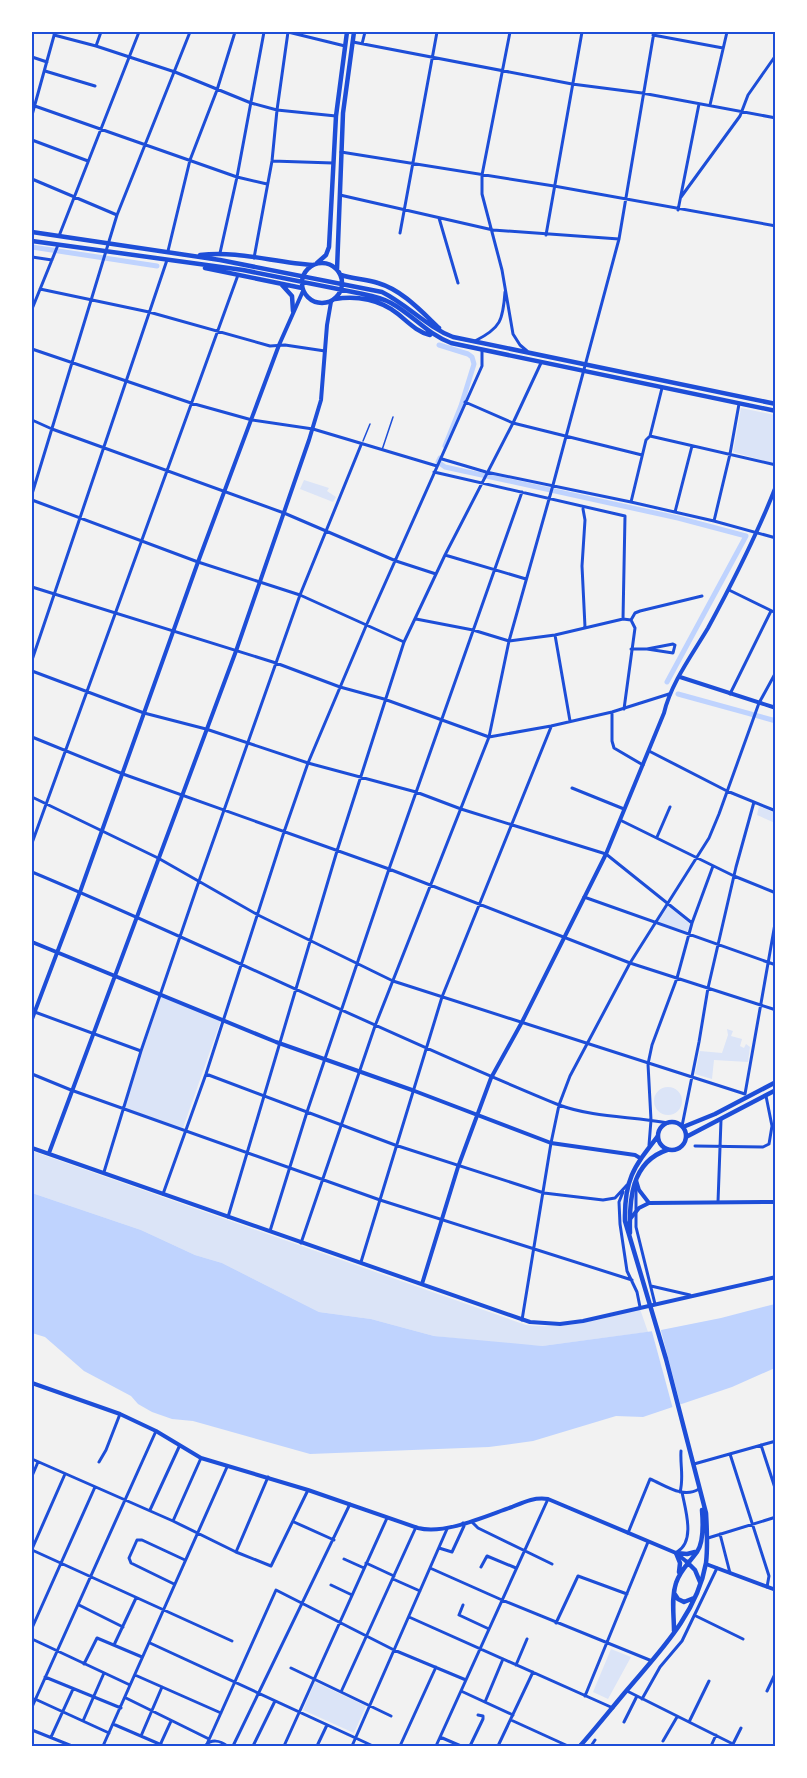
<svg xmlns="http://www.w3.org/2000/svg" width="807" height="1778" viewBox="0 0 807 1778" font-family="Figtree,sans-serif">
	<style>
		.green { fill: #dbe4f7 }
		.water { fill: #bfd3fe }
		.pier { fill: #f2f2f2 }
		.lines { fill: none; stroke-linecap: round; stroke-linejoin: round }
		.canal { stroke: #bfd3fe; stroke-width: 5 }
		.service { stroke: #1d4ed8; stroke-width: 1.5 }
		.minor { stroke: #1d4ed8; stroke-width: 3 }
		.tertiary { stroke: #1d4ed8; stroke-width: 4 }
		.secondary { stroke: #1d4ed8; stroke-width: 4.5 }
		.neatline { fill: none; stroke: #1d4ed8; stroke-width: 2 }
	</style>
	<rect width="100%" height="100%" fill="#f2f2f2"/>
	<path class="green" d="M741,408L775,415V464L733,452Z
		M304,480L329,488L327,491L336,497L333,502L300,489Z
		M759,806L775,813V823L757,815Z
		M668,906L690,924L687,933L658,922Z
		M161,996L221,1020L183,1128L124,1108Z
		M727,1029L733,1031L731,1036L742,1039L740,1046L744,1048L746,1044L750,1047L748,1062L714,1060L712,1079L695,1074L700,1051L722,1053L728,1035Z
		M654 1101a14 14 0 1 1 28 0a14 14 0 1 1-28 0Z
		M32,1151L526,1325C567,1330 602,1319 640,1309L648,1332L542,1346L518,1345L434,1336L371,1319L319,1312L222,1263L195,1255L141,1230L32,1193Z
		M611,1649L631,1657L608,1699L593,1692Z
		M315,1682L366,1706L354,1733L303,1710Z"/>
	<path class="water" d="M32,1193L141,1230L195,1255L222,1263L319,1312L371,1319L434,1336L542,1346L661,1330L721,1318L775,1304V1368L732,1387L643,1417L616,1416L533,1441L489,1447L310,1454L193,1421L172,1419L152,1412L138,1404L131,1396L84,1371L45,1337L32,1333Z"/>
	<path class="pier" d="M660,1327L681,1407L673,1409L651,1328Z"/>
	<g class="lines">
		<path class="canal" d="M32,247L157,266
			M439,345L468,354L472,357L474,364L461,406L445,446
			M440,458L438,462L445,467L678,518L746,536L667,682
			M678,694L776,721"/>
		<path class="service" d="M363,441L370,424
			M382,450L393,417"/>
		<path class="minor" d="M288,32L345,46
			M510,32L482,175V194L502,270L513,334L520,345L527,351
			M54,35L96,46L175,72L251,103L277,110L336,116
			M653,35L723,48
			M353,42L572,84L642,93L776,118
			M362,44L365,32
			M96,46L101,32
			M32,57L47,62
			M45,71L95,86
			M32,105L237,177L267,184
			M710,105L727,32
			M32,115L55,32
			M32,140L88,161
			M341,152L554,186L776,226
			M272,161L333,163
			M32,179L117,215
			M340,195L493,230L619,239
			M681,197L740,116L748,95L776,55
			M678,210L699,104
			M439,218L458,283
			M400,233L437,32
			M546,235L582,32
			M59,236L139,32
			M168,251L190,160L217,90L235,32
			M220,253L237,177L264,32
			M32,257L52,260
			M254,258L272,161L277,110L288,32
			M40,289L149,312L270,346L285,345L325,351
			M32,309L58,245
			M475,341C501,328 503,320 505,292
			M32,349L191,403L252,420L313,429L437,466
			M465,402L513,423L642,455
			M32,420L52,429L284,513L396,561L436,574
			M650,436L776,465
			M442,459L486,472L631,502L714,521L776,538
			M434,472L625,516L623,619
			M32,494L117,215L190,32
			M32,500L198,562L300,595L404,642
			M631,502L646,440L650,436L662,388
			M583,509L585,520L582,566L585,627
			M675,512L692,446
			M714,521L730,454L739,404
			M445,555L526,579
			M32,587L276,663L340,687L384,699L489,737L551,726L612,712L669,694
			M729,590L776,613
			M416,619L473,630L509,641L555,635L623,619L631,620L635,628L624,709
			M631,620L635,613L640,611L702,596
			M555,635L570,721
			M631,649H647L673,644L675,645L673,653L647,649
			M32,660L167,260
			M32,671L144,713L206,729L308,763L416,792L461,809L606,854L692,923
			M730,694L771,611
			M612,712V741L614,748L643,765
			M32,737L123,774L389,869L630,963L776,1010
			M649,751L727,791L776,811
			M572,788L624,809
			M32,797L158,858L258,915L393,981L745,1094
			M620,820L734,876L776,893
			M657,837L670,807
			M32,843L238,275
			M32,872C209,946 381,1032 559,1105C595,1118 631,1116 668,1123
			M584,897L776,965
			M32,1011L141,1051
			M32,1074L71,1090L380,1200L632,1280
			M206,1074L395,1145L544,1193L603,1200L615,1198L627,1185
			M745,1094L776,918
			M682,1126L699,1042L708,988L736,867L754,802
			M649,1145L651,1120L648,1064L652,1045L677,978L692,923L713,866
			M695,1146L763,1147L769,1144L772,1126L766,1096
			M104,1172L141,1051L199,881L300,595L361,445
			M636,1187V1227L655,1304
			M623,1192L619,1202L620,1224L627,1271L637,1292L640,1307
			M163,1194L206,1074L284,832L308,763L366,626L482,366V351
			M718,1202L721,1120
			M228,1217L337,851L404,642L445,555L513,423L541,363
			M270,1231L307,1112L389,869L522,492
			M301,1243L375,1026L489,737L509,641L553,485L619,239L654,32
			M361,1262L442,997L551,727
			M651,1286L690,1295
			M522,1320L551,1143L559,1105L570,1076L630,963L709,838L719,814L759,703L776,672
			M761,1445L776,1491
			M730,1454L769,1576L767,1587
			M32,1459L173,1521L236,1552L271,1566L308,1490
			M99,1462L106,1450L120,1414
			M694,1464L776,1441
			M32,1476L38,1462
			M680,1492C684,1478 680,1465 681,1451
			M150,1510L179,1447
			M173,1521L201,1458
			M294,1522L334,1540
			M472,1522L478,1528L552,1564
			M628,1533L650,1479C665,1485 683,1499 699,1489
			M720,1534L730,1573
			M708,1538L776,1517
			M439,1548L452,1552L464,1526L463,1523
			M32,1549L65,1474
			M32,1550L232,1641
			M236,1552L268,1477
			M677,1552C696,1541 685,1509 682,1492
			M344,1559L364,1568
			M366,1563L394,1576
			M481,1567L487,1556L516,1568
			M430,1568L502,1600L652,1661
			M393,1579L420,1591
			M174,1584L131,1563L129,1558L137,1540H142L185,1560
			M331,1585L352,1595
			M79,1605L123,1627
			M463,1605L459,1615L489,1629
			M696,1616L743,1639
			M409,1617L613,1708
			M556,1623L578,1576L627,1594
			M32,1628L95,1487
			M32,1639L130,1685
			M150,1643L373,1746
			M114,1645L136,1598
			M84,1664L97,1638L142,1657
			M516,1665L527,1639
			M291,1668L391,1716
			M135,1675L221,1713
			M45,1677L121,1708
			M461,1691L513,1715
			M627,1691L733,1744L741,1728
			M767,1691L776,1672
			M341,1692L416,1527
			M585,1696L648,1542
			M126,1698L209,1739
			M35,1699L109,1733
			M642,1699L660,1667L682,1641L717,1568
			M485,1702L503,1659
			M32,1707L156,1431
			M511,1720L568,1746
			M83,1721L104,1673
			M624,1722L637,1696
			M689,1722L709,1681
			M113,1724L164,1746
			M32,1730L72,1746
			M141,1736L162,1687
			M51,1737L73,1689
			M440,1737L461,1746
			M663,1741L677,1717
			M207,1744L276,1590L394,1650L466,1680
			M160,1745L171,1721
			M103,1746L227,1467
			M205,1746C211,1739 220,1740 227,1746
			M233,1746L350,1504
			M253,1746L275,1701
			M284,1746L387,1518
			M317,1746L327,1725
			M352,1746L447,1529
			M400,1746L436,1667
			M436,1746L548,1499
			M470,1746L483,1719V1716L478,1715
			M498,1746L533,1672
			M591,1746L595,1740
			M711,1746L716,1735"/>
		<path class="tertiary" d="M680,677L776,708
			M32,942L276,1042L412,1090L551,1143L635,1155L640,1158
			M32,1019L80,892L198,562L279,345L303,291
			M32,1148L530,1322L560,1324L583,1321L776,1277
			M49,1153L236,651L309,440L321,400L327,325L331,302
			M636,1180L639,1190L649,1203
			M630,1219L639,1208L649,1203L776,1202
			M422,1284L458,1167L491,1078L522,1022L606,854L664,713C671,683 692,655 708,628C733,582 757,535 776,486
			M32,1383L120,1414L156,1431L201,1458L308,1490L418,1528C445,1535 486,1516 512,1507C524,1502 534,1497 548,1499L676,1553L687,1562
			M706,1564L776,1590"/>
		<path class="secondary" d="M32,232L220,260L382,292C408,305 427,327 453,337L776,404
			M32,241L243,270L363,294C373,296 382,298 391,303C413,315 427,334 451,343L776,411
			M200,255C238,250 275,263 313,265
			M302 283a20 20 0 1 1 40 0a20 20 0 1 1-40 0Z
			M317,263L326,255L329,247L336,116L347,32
			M205,268L302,288
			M337,270L343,113L354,32
			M341,275C353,279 366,279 378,283C402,290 421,311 439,328
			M282,285L292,296L293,311
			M335,299C357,295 381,300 398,314C408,322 417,332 430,335
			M658 1136a14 14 0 1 1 28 0a14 14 0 1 1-28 0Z
			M683,1127L715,1114L776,1082
			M686,1137L776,1090
			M630,1233C629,1200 631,1162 667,1150
			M687,1562L695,1570L700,1582
			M679,1572L680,1563L676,1553L687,1554L695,1552
			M674,1593L678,1599L684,1602L694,1598
			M674,1631C674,1615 671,1598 676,1583C680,1570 689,1563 697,1552C704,1542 703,1522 702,1510
			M580,1746C596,1728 611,1709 627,1690C659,1652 697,1614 706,1563C708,1546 707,1530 706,1513L666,1359L625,1221C624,1179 634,1167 658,1136"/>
	</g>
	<rect width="807" height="1778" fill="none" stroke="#ffffff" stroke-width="66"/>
	<rect x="33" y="33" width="741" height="1712" class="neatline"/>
</svg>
